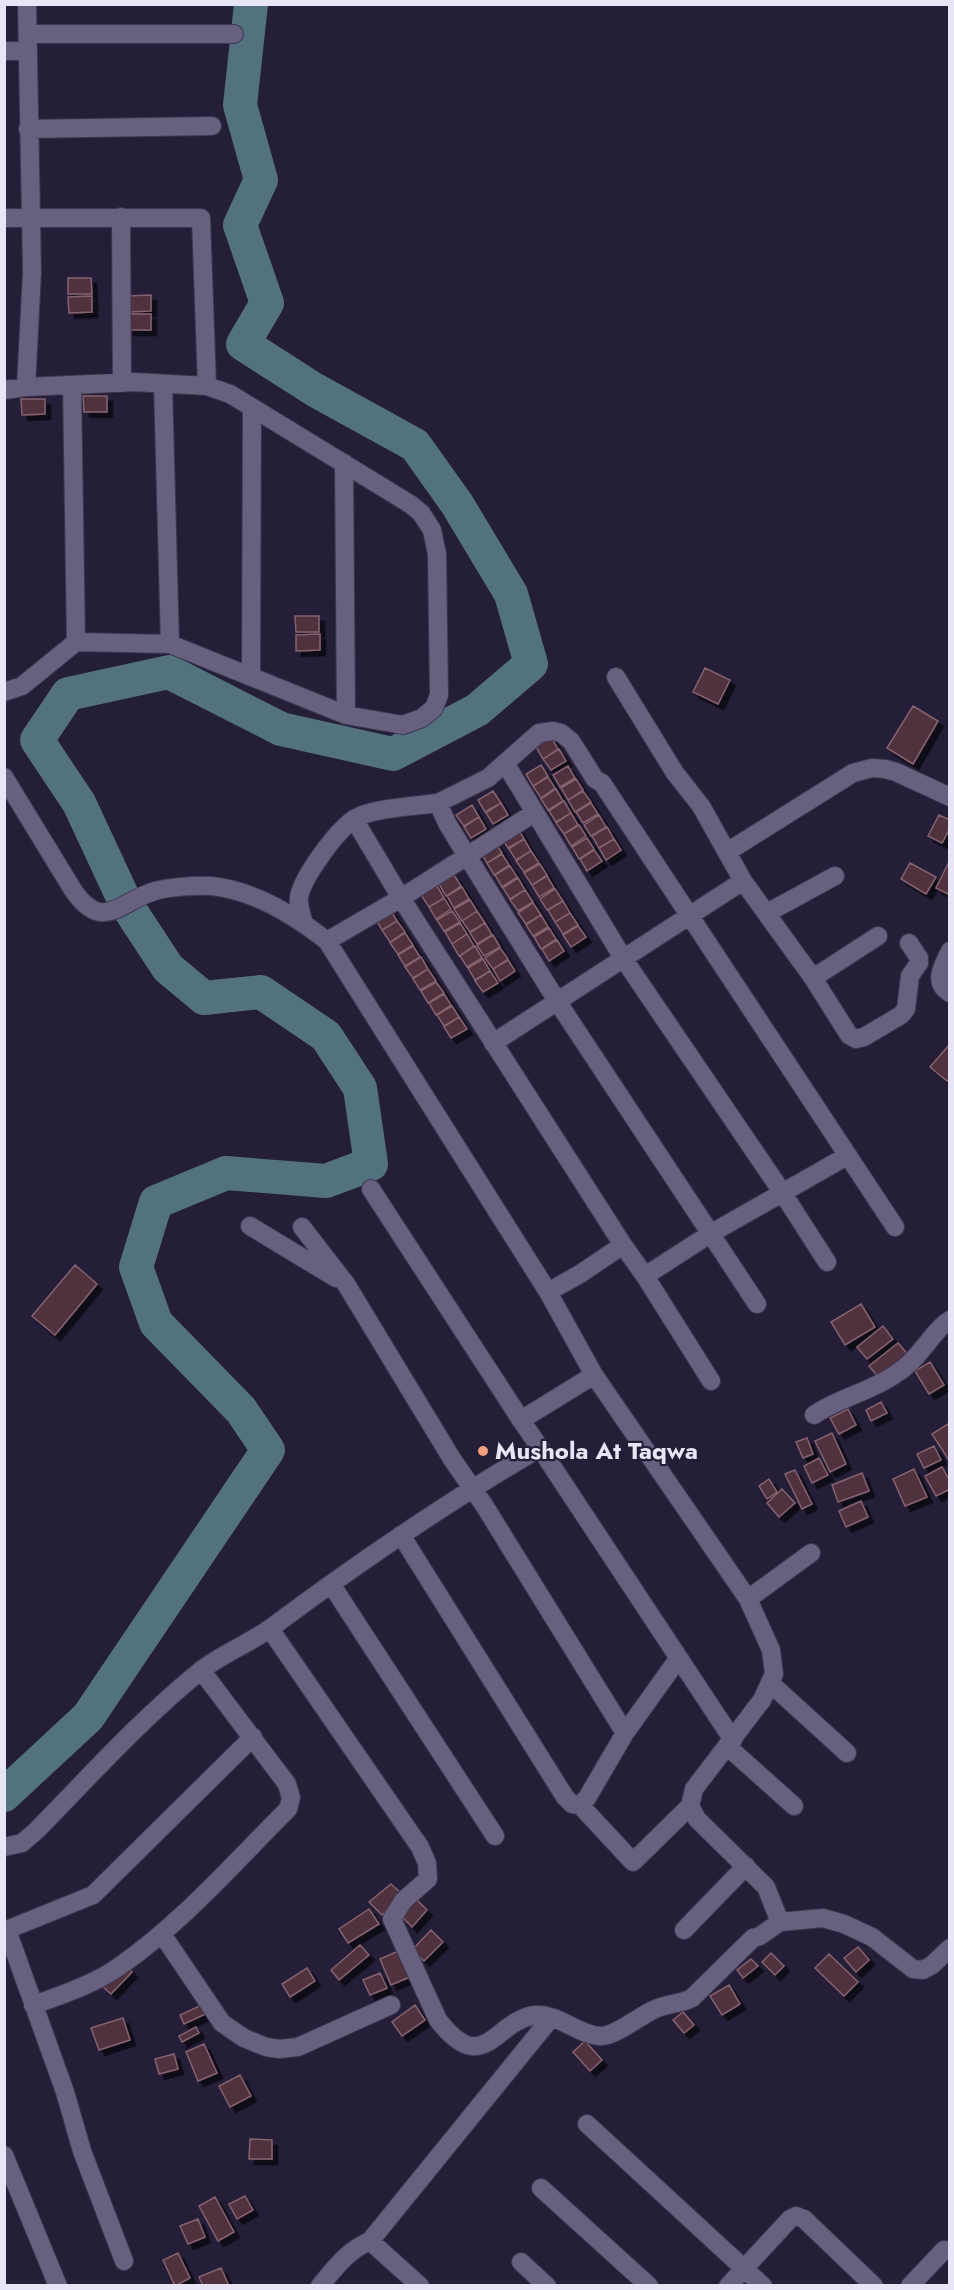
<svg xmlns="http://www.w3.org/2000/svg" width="954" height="2290" viewBox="0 0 954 2290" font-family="Jost,sans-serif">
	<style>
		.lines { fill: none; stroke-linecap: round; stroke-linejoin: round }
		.river { stroke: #537280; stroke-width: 34 }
		.building { fill: #4f303c; stroke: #85626f; stroke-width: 1.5; filter: url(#shadow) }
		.street-casing { stroke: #3e384e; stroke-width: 20 }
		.street { stroke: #67607f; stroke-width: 18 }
		.poi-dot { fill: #f2a17e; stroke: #241e38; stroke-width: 2 }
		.labels { text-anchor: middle; stroke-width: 4.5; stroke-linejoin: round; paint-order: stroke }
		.poi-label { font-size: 24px; font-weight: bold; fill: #e8e5f7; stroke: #241e38; text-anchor: start }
	</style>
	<defs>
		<filter id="shadow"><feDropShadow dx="5.5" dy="5.5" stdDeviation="0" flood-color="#0009"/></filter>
	</defs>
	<rect width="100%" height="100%" fill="#241e38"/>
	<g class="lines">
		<path class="river" d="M4,1795L88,1717L268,1450L241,1410L156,1323L136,1267L156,1202L226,1173L326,1181L371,1164L360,1088L326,1036L261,992L204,998L168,968L126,904L79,803L37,740L68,694L169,672L281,729L393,754L477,710L531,664L511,594L457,504L415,445L315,390L243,344L267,303L240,225L261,180L240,105L251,4"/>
	</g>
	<path class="building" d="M68,278H91L92,294H68Z
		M151,295V311L127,312V296Z
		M92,296V312L69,313L68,297Z
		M127,314H151V330H128Z
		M83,396H107V412H84Z
		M21,399H45V414L22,415Z
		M295,616H319V632H296Z
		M320,634V650L296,651V635Z
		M705,668L730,680L718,704L693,692Z
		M913,706L938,721L913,764L887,748Z
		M551,737L558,749L543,759L536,747Z
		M559,749L566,761L551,770L543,759Z
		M541,765L548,776L533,786L526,774Z
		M568,766L575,778L560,787L553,775Z
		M548,777L555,788L541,798L533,786Z
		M576,779L583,790L568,800L561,788Z
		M556,789L563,801L548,810L541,799Z
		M493,791L501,803L485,812L478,800Z
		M583,791L591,802L575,812L568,800Z
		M564,801L571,813L556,822L549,811Z
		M501,803L508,815L493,824L486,813Z
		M591,803L598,814L583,823L576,812Z
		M472,805L479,817L464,826L456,815Z
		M571,813L578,825L564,834L556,823Z
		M599,815L606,827L591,836L584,825Z
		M939,815L950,820V828L942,843L928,836Z
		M479,817L486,829L471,838L464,827Z
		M579,825L586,836L571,846L564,834Z
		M517,827L524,839L508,848L501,837Z
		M607,827L614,839L599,848L592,836Z
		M587,838L594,849L579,859L572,847Z
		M524,839L531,851L516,860L509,849Z
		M614,839L621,850L606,860L599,848Z
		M495,842L502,853L487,863L480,851Z
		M594,850L602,861L587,871L580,859Z
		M531,851L539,863L524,872L516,861Z
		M502,854L509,865L494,875L487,863Z
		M950,860V895L936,888Z
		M910,863L936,877L926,894L901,879Z
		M540,864L547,875L532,885L524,873Z
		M510,866L517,877L502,887L495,875Z
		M454,875L461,886L446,896L439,884Z
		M547,876L554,888L539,897L532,885Z
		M518,878L525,890L510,899L503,888Z
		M437,886L444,898L429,907L421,895Z
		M462,887L469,899L454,908L447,896Z
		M555,889L563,901L547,910L540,899Z
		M525,890L533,902L518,911L510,900Z
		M444,898L451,909L436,919L429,907Z
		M470,900L477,911L462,921L454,909Z
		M563,901L570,913L555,922L548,910Z
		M533,903L541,915L526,924L518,913Z
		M390,909L397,921L382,930L375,918Z
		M452,911L460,922L444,931L437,920Z
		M477,911L485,923L470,932L462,921Z
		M570,913L578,925L563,934L555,922Z
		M541,915L548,927L533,936L526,925Z
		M397,921L405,932L390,942L382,930Z
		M460,923L467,934L452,944L445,932Z
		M485,923L492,935L477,944L470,933Z
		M578,926L586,937L571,947L563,935Z
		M549,928L556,939L541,949L534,937Z
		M405,933L413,945L398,954L390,943Z
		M467,934L474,946L459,956L452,944Z
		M493,935L500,947L484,956L477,945Z
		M557,940L564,951L549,961L542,949Z
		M413,946L420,957L405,966L398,955Z
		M475,946L482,958L467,967L460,956Z
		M500,948L508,959L493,969L485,958Z
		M421,957L428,969L413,978L405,967Z
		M483,959L490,971L475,980L468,968Z
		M508,960L515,971L500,981L493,969Z
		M428,969L436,981L420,990L413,979Z
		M490,971L498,983L483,992L475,981Z
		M436,982L444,993L428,1003L421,991Z
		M444,994L451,1005L436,1015L429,1003Z
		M452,1006L459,1017L444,1026L437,1015Z
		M459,1017L467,1029L451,1038L444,1027Z
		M950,1044V1078L947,1081L930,1067Z
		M75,1265L97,1284L55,1335L32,1316Z
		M861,1304L875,1327L845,1345L831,1322Z
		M883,1326L893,1339L867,1359L857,1347Z
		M898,1343L909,1356L880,1379L869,1366Z
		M930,1362L944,1385L929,1394L915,1371Z
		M881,1402L887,1413L871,1421L866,1410Z
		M848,1409L856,1425L839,1434L830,1418Z
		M948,1424L950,1427V1462L932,1434Z
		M832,1433L846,1464L830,1472L815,1441Z
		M807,1438L813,1454L803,1458L796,1442Z
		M934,1446L941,1460L924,1468L917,1454Z
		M819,1458L828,1475L812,1483L804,1466Z
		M942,1467L950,1481V1489L936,1496L925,1476Z
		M914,1469L927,1497L905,1506L893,1479Z
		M795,1470L812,1504L802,1509L785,1474Z
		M862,1473L869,1491L838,1502L832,1485Z
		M769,1479L777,1492L767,1499L759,1486Z
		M782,1489L795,1503L779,1517L767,1503Z
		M861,1501L868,1517L846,1527L839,1511Z
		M391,1884L403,1895L382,1915L369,1902Z
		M415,1898L427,1910L412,1927L399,1914Z
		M369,1909L379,1924L348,1943L339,1929Z
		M431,1930L443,1942L424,1961L412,1950Z
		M360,1945L369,1955L339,1980L331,1970Z
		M858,1947L869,1960L856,1972L844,1958Z
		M401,1950L412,1976L391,1985L380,1959Z
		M771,1953L784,1966L775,1975L762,1962Z
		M829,1954L858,1982L844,1996L815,1968Z
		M751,1959L758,1966L743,1978L737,1970Z
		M123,1963L132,1972L111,1994L102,1986Z
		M307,1968L315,1981L290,1997L282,1984Z
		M380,1973L387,1988L370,1995L363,1980Z
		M729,1985L740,2004L722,2015L710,1996Z
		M206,2003L210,2012L184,2024L180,2015Z
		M415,2005L425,2020L402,2036L392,2022Z
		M683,2012L694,2025L684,2033L673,2020Z
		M123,2018L130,2040L99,2050L91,2028Z
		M196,2027L199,2033L182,2042L179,2036Z
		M585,2041L602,2060L590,2071L573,2052Z
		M204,2044L217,2073L198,2081L186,2052Z
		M174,2054L178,2069L159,2074L155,2059Z
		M240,2075L251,2096L230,2107L219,2086Z
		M250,2139L272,2140V2159H249Z
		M245,2196L253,2210L237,2219L229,2204Z
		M215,2197L234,2232L218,2241L199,2206Z
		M198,2219L205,2237L188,2244L180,2226Z
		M178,2253L190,2278L175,2286L163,2260Z
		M221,2268L229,2286H203L199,2277Z"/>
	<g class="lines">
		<defs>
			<path id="street" d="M28,34H234
				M4,51H28
				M28,129L212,126
				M121,217L122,383
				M4,218H201L207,386
				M163,384L170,644
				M72,385L76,642
				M4,390L26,387L32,272L27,4
				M344,463L346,715
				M251,677L252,408
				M616,677L675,773L701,806L743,881L813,978L849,1035L856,1039L864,1037L901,1015L906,1009L910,976L919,963V958L909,943
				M4,692L22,686L76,642L170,644L346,715L403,725L422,718L434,708L439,695L437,554L432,530L421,513L410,504L230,394L207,386L134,382L26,387
				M505,763L623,958L782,1192L827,1262
				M4,777L73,890C103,934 120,901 155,891C168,887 198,885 211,886C253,890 294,915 327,941L548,1292L580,1274L623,1245
				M534,813L467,856L447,823L438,803L488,778L539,733L553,731L561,733L571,741L595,779L602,783L895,1227
				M354,819L401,898L623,1245L645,1276L711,1381
				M727,852L853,773L872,768L885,769L896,772L950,797
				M767,913L835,876
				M304,924C302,916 298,906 299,897C302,878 338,828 356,818C374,808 416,806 438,803
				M327,941L401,898L467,856L557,1001L757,1304
				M950,951C943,966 932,982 950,993
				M813,978L878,936
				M493,1043L743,881
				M371,1189L521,1420
				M250,1226L336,1278
				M302,1227L346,1284L452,1459L484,1505L625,1733
				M645,1276L710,1234L847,1156
				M594,1375L748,1599L771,1650L774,1674L762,1700L694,1789L690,1806L697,1819L766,1887L780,1922
				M814,1415C840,1397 871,1392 897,1373C907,1367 917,1356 924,1347C932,1338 939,1326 950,1320
				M540,1448L733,1740
				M401,1535L565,1797L572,1804L580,1805L587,1798L625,1733L678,1659
				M331,1584L495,1836
				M748,1599L811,1553
				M270,1629L420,1847L427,1863L428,1879L403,1901L392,1919L438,2020C484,2079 494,2021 535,2015C558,2013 578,2035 600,2036C614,2037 640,2016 653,2010C666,2003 678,2005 692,1998L753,1938L760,1936L780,1922L823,1918L844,1924L872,1937L913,1969L923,1970L932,1965L950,1948
				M770,1683L847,1753
				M728,1747L794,1806
				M580,1805L633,1862L690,1806
				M4,1847L22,1843L36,1831C89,1777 140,1720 199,1672C221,1654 249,1644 272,1627C358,1563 447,1502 540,1448L521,1420L594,1375L548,1292
				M7,1930L65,2092L82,2151L124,2261
				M684,1930L746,1866
				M4,1931L93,1895L253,1737
				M162,1934L222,2023L244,2038L266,2047L279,2049L298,2047L391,2005
				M33,2005C57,1997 96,1983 117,1968C181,1924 233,1864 288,1809L291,1798L287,1784L201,1670
				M587,2124L763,2286
				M4,2155L58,2286
				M541,2188L649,2286
				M370,2241L551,2018
				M521,2262L547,2286
				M320,2286C335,2268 348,2250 370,2241L420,2286
				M728,2286L790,2219L796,2216L804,2219L874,2286
				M910,2286L944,2250L950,2251"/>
		</defs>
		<use href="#street" class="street-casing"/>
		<use href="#street" class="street"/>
	</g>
	<circle class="poi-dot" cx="483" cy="1451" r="6"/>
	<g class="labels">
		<g class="poi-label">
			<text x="495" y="1459">Mushola At Taqwa</text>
		</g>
	</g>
	<rect width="954" height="2290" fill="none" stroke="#e8e5f7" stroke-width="12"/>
</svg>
